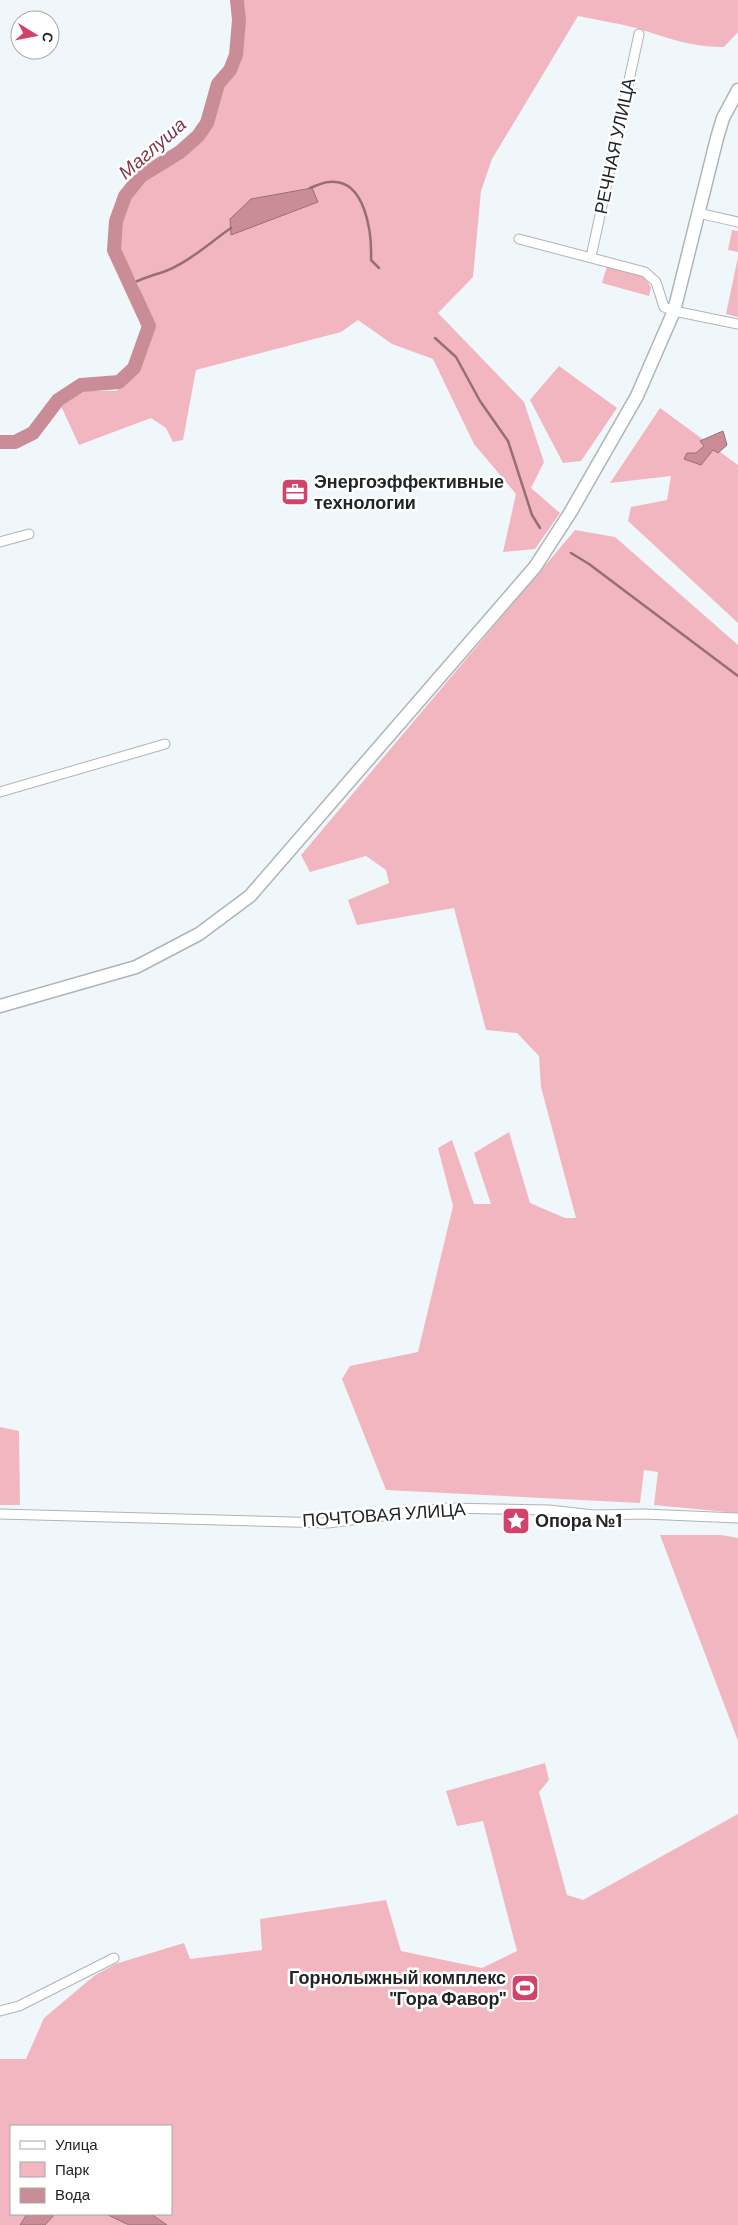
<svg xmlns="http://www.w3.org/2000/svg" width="738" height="2225" viewBox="0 0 738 2225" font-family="Barlow,sans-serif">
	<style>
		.green { fill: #f1b6c0 }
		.water { fill: #ca8d98; stroke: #986e76 }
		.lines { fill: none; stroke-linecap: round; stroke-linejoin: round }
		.stream { stroke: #986e76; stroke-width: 2.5 }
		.river { stroke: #ca8d98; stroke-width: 14 }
		.minor-casing { stroke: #aeb4b7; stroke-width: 11 }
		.secondary-casing { stroke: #aeb4b7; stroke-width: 15 }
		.minor { stroke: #fff; stroke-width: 9 }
		.secondary { stroke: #fff; stroke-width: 12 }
		.labels { text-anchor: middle; stroke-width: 5; stroke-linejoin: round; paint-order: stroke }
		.street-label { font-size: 18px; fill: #222526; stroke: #fff }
		.poi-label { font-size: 18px; font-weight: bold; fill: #222526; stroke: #fff; text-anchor: start }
		.water-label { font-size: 19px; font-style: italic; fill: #833749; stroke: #fff }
	</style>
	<rect width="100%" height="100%" fill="#f0f7fa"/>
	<path class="green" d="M244,0H738V32L724,47C693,48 665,37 636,28C617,23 597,20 578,16L492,159L481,191L473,277L438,313L524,402L544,462L531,488L560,513L535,549L503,552L516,494L474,444L433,359L392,344L358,320L341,332L196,370L183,440L173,442L166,428L151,418L79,445L60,404L81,391H116L137,371L153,329L138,284L119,250L121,221L130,199L144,180L186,156L203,138L209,127L224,86L241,59L245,9Z
		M732,230L738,231V252L728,250Z
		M738,257V317L726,314Z
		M607,266L643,276L651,287L649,296L602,283Z
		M559,366L617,408L581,461L563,463L530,400Z
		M660,408L738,465V623L628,521L631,507L667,500L671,476L610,483Z
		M575,530L615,537L738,645V1513L654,1505L658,1472L644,1470L640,1503L386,1490L342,1379L350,1366L418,1352L453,1206L438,1148L452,1140L474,1204H491L474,1153L509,1132L530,1203L565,1218H576L541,1087L539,1056L517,1033L486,1030L454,908L357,925L348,900L389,883L386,870L366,856L310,872L301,855Z
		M0,1427L19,1431L20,1505H0Z
		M660,1535H721L738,1538V1741Z
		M545,1763L549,1780L539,1792L567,1895L583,1900L738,1814V2225H167L151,2214H171V2126H11V2214H27L20,2225H0V2059H26L44,2018L94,1976L115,1964L184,1943L190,1959L262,1950L260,1919L386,1900L401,1951L482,1968L517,1951L483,1821L457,1826L446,1791Z
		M55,2214H106L129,2225H45Z"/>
	<path class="water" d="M312,188L318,202L231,235L230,219L251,199Z
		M723,431L727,445L718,453L713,450L701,465L684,459L687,453H696L704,446L700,441Z
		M27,2214H55L45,2225H20Z
		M106,2214H151L167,2225H129Z"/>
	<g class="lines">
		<path class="stream" d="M310,188C316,186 323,182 329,182C366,178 372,234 371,260L379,268
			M131,284C141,279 150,276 160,273C186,265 209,243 231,228
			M435,338L456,357L480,401L508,441L532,515L540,528
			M571,553L589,564L738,676"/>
		<path class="river" d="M0,442H15L33,433L58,400L81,385L119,382L134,368L149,326L114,250L116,221L125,196L141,176L180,152L198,136L207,123L218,84L230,70L236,55L239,20L237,0"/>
		<defs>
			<path id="minor" d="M698,213L738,222
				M519,239L645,272L656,282L664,307L674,311L738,324
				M591,257L639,34
				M0,542L29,534
				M0,792L165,744
				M0,1514L328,1523L446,1508L549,1510L594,1515L644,1514L738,1518
				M0,2011L19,2006L114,1958"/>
			<path id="secondary" d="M0,1006L136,967L199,934L250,896L535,567L570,513L637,396L674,311L717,138L723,118L738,90"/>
		</defs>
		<use href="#minor" class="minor-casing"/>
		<use href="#secondary" class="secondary-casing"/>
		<use href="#minor" class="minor"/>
		<use href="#secondary" class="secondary"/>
	</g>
	<defs>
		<symbol id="office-square" viewBox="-11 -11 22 22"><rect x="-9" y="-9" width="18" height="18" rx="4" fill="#d2436c" stroke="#fff"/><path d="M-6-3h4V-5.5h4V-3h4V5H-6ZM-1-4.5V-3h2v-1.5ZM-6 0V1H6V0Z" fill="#fff"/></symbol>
		<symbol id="sight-square" viewBox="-11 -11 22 22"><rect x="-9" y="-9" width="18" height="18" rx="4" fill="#d2436c" stroke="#fff"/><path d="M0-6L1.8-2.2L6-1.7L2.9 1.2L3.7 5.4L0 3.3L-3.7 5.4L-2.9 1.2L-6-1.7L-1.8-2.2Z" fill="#fff"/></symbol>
		<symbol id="stadium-square" viewBox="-11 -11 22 22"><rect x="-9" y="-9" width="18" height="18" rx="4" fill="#d2436c" stroke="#fff"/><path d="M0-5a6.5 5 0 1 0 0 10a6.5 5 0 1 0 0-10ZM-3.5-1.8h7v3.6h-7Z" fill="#fff"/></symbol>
	</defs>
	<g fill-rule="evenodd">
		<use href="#office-square" x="279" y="476" width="32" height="32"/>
		<use href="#sight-square" x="500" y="1505" width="32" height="32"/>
		<use href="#stadium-square" x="509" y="1972" width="32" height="32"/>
	</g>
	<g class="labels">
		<g class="street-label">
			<text transform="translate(615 146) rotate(-78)" y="6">РЕЧНАЯ УЛИЦА</text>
			<text transform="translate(384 1515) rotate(-4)" y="6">ПОЧТОВАЯ УЛИЦА</text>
		</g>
		<g class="poi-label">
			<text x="314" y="488">Энергоэффективные<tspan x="314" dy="21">технологии</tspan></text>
			<text x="535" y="1527">Опора №1</text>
			<text x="506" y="1984" text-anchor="end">Горнолыжный комплекс<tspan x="506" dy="21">"Гора Фавор"</tspan></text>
		</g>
		<g class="water-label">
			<text transform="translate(152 148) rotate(-41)" y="7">Маглуша</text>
		</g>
	</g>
	<rect x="10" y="2125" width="162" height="90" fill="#ffffff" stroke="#a7a8a8"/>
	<rect x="20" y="2141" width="25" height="8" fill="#ffffff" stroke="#a7a8a8"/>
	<text x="55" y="2150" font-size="15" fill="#222526">Улица</text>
	<rect x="20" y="2162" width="25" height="15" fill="#f1b6c0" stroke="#a7a8a8"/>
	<text x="55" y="2175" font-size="15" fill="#222526">Парк</text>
	<rect x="20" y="2188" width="25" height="15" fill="#ca8d98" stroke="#a7a8a8"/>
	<text x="55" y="2200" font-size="15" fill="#222526">Вода</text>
	<g transform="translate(35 35) rotate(100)"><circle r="24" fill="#ffffff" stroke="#a7a8a8"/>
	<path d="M0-4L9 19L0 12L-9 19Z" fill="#d2436c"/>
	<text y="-8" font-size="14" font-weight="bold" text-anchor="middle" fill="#222526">С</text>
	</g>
</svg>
